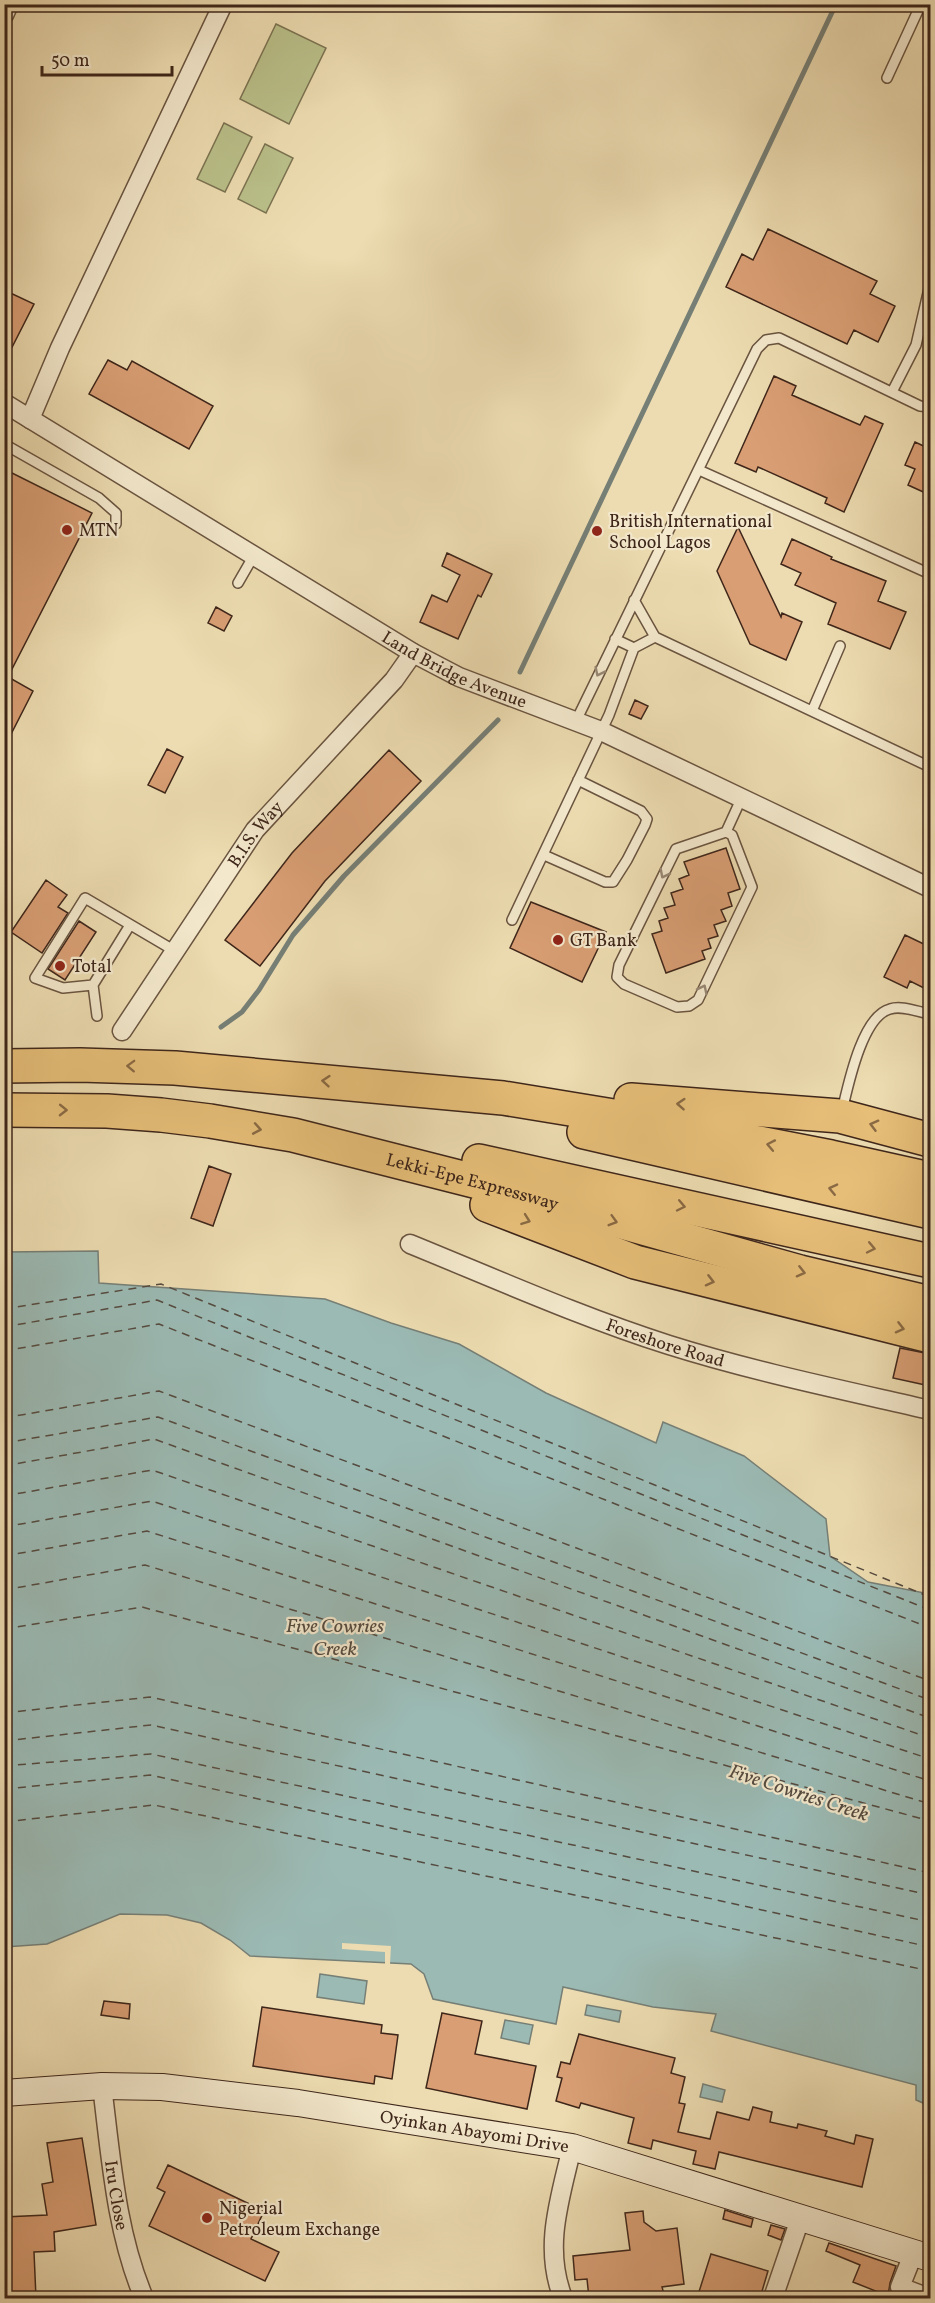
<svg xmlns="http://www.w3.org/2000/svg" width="935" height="2303" viewBox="0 0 935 2303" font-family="Vollkorn,serif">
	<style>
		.green { fill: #bac08a; stroke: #7c7352; stroke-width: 1.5 }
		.water { fill: #9bbab4; stroke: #767f76; stroke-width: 1.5 }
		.pier { fill: #eddcb1 }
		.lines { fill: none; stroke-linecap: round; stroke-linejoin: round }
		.stream { stroke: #767f76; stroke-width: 5 }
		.ferry { stroke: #554b40; stroke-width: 1.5; stroke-dasharray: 8 6; stroke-linecap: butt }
		.building { fill: #d99e74; stroke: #3e261a; stroke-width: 1.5 }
		.lane-casing { stroke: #6a5440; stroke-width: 12 }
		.street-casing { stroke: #6a5440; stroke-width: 21 }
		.secondary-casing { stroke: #3e261a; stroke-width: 28 }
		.highway-casing { stroke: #3e261a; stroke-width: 36 }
		.lane { stroke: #f3e8cc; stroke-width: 9 }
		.street { stroke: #f3e8cc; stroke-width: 18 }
		.secondary { stroke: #f3e8cc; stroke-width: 26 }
		.highway { stroke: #e6be78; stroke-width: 33 }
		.oneway { stroke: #988773 }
		.oneway2 { stroke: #8a6a44 }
		.poi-dot { fill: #8f2418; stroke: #f3e8cc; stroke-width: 2 }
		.labels { text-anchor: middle; stroke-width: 4.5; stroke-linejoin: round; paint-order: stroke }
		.poi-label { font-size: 18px; fill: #3e261a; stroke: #f3e8cc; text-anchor: start }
		.street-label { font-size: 18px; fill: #3e261a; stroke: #f3e8cc }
		.water-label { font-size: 20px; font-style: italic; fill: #554b40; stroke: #f3e8cc }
	</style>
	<rect width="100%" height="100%" fill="#eddcb1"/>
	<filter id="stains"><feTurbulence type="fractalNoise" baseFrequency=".00333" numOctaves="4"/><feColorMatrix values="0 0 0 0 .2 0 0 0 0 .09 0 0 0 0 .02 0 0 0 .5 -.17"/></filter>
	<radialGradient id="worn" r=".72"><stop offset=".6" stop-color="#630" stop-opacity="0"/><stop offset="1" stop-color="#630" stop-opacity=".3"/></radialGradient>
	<path class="green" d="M276,24L326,48L289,124L240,99Z
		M224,123L252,137L225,192L197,179Z
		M265,144L293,158L266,213L238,199Z"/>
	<path class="water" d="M98,1251L99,1283L325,1299L391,1323L459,1344L546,1393L656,1443L663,1422L744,1456L826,1519L830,1556L868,1582L930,1594V2106L916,2100V2085L711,2031L716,2014L653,2007L563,1987L556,2024L433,1999L424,1974L411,1964L250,1956L230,1940L201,1923L167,1915L120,1914L47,1944L5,1947V1252Z
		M320,1974L367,1981L364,2004L317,1997Z
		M587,2005L621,2011L619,2022L585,2015Z
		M505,2020L533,2025L529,2044L501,2038Z
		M703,2084L725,2090L722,2102L700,2097Z"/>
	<path class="pier" d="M342,1943L391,1946L390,1964H385V1952L342,1949Z"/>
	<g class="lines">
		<path class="stream" d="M520,672L836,4
			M221,1027L242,1012L259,990L293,935L344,876L498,720"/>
		<path class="ferry" d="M4,1309L161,1284L930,1597
			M4,1327L157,1300L930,1610
			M4,1351L159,1324L930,1628
			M4,1418L159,1391L930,1681
			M4,1443L158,1417L930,1700
			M4,1466L154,1439L930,1718
			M4,1496L152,1470L930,1738
			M4,1527L152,1501L930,1759
			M4,1556L147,1531L930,1781
			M4,1590L145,1565L930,1804
			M4,1629L142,1607L930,1821
			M4,1713L150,1697L930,1873
			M4,1741L151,1725L930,1895
			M4,1766L151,1754L930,1922
			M4,1789L150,1775L930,1947
			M4,1822L154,1805L930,1971"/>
	</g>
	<path class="building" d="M768,229L877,281L870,294L895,306L878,342L854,330L847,344L726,287L742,254L753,260Z
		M4,290L34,304L4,363Z
		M108,360L127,370L132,361L213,406L189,449L89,394Z
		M774,376L796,386L792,395L860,425L865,416L883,424L844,512L825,503L827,498L758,467L756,472L735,463Z
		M915,442L930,449V495L908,485L915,469L905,465Z
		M4,469L92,513L8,677L33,691L4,748Z
		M738,527L781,617L782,613L802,622L786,660L750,644L717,571Z
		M792,539L832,557L831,559L886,581L878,601L906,612L890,649L828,624L836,603L795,585L801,573L781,564Z
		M447,553L492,574L481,597L478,595L458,639L420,622L432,595L447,602L460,575L442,566Z
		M216,607L232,616L224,631L208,623Z
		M635,700L648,706L641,719L629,714Z
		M167,749L183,757L165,793L148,785Z
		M389,750L421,781L325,881L260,966L225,940L292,853Z
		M726,848L740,889L728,893L732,906L721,910L726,921L714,925L718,936L708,939L711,948L702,951L705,959L666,973L652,934L662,931L659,921L668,918L664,908L675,905L671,893L683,889L679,879L689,875L684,862Z
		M46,880L67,895L58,907L68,913L42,953L11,932Z
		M531,902L606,932L582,982L510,948Z
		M79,921L96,932L65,980L48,969Z
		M905,935L930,947V991L910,981L907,988L884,977Z
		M209,1166L231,1174L213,1226L191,1218Z
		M900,1348L930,1354V1386L893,1378Z
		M104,2001L130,2004L129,2019L101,2015Z
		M262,2007L382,2025L381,2033L398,2035L392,2079L375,2076L374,2084L253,2066Z
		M442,2013L482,2021L475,2054L536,2066L527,2109L426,2088Z
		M579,2034L675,2058L671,2073L685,2077L679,2103L685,2104L678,2132L710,2139L717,2112L749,2120L753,2107L772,2112L770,2122L797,2128L798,2124L827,2131L825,2136L854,2144L856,2135L873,2139L862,2187L719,2152L715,2169L693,2164L696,2151L653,2140L651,2149L628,2143L634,2118L581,2103L579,2108L556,2101L562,2078L557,2077L561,2062L570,2064Z
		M82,2138L96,2225L54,2232L55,2251L34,2252L36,2298H4V2217L47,2215L42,2184L53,2182L47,2143Z
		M168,2165L264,2211L251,2239L279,2252L265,2281L149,2226L165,2192L157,2188Z
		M725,2210L753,2219L751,2227L723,2219Z
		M643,2211L644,2222L656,2231L677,2228L684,2284L662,2287L665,2298H589L587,2279L575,2280L573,2256L630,2250L625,2213Z
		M771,2225L785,2229L781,2240L768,2235Z
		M829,2243L896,2266L890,2283L888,2296L853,2282L860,2265L826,2251Z
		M711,2254L768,2271L760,2298H697Z"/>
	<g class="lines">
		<defs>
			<path id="lane" d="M887,78L921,4
				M892,392L916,345L930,284
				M4,444L99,498L116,513V524
				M699,470L930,574
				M238,583L253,557
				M634,600L655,637L930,767
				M615,639L634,648L655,637
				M812,711L840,646
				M576,721L757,349L766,340L779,338L920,406L930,407
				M726,832L732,835L752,887L698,1000L689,1006L677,1007L624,984L617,977L619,965L676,849L726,832L742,797
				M544,855L605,882H613L627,860L645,825L647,819L641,811L578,780
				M512,920L609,715L634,648
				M93,985L130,925
				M97,1016L93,985L63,988L35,978L85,898L175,951
				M842,1111C848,1086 862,1016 890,1009C902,1005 918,1012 930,1014"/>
			<g id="street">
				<path d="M4,15L9,4"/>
				<path id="s1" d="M4,403L413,653L459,677L601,731L930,888"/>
				<path d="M30,419L60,348L223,4"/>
				<path id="s2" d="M122,1031L255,830L394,680L413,653"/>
				<path id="s3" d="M410,1244C496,1279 581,1317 669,1345C755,1372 843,1390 930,1410"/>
				<path id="s4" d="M102,2086C111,2158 116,2232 144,2298"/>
				<path d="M914,2252L900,2287L929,2298"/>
				<path d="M563,2298C543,2247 560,2199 572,2147"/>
				<path d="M773,2298L800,2219"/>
			</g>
			<g id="secondary">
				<path id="s5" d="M4,2093L102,2086L162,2087L298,2103L572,2147L930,2258"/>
			</g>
			<g id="highway">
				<path d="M4,1066L80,1065L175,1068L503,1098L656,1123L831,1157L930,1179"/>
				<path d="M631,1100L840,1116L930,1140"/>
				<path id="s6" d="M4,1110L107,1111L161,1115L210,1121L293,1135L486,1184L800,1272L930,1303"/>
				<path d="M584,1132L930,1212"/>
				<path d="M479,1161L930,1261"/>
				<path d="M487,1205L635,1262L930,1336"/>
			</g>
		</defs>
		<use href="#lane" class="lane-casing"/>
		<use href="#street" class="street-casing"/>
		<use href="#secondary" class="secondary-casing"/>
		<use href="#highway" class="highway-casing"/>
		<use href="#lane" class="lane"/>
		<use href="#street" class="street"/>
		<use href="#secondary" class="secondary"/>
		<use href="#highway" class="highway"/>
	</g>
	<defs><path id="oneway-chevron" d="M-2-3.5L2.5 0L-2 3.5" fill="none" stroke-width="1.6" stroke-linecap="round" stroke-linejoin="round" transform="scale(1.5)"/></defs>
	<g class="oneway">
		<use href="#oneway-chevron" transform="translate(599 672) rotate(116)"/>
		<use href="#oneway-chevron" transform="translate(664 874) rotate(117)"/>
		<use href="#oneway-chevron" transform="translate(703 989) rotate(-64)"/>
	</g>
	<g class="oneway2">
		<use href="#oneway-chevron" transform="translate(131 1066) rotate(-178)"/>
		<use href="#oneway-chevron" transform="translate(326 1081) rotate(-175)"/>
		<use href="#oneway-chevron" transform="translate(681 1104) rotate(-176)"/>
		<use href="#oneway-chevron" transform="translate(63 1110) rotate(1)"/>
		<use href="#oneway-chevron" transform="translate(874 1125) rotate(-165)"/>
		<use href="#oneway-chevron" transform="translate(257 1129) rotate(10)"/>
		<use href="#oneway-chevron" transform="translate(771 1145) rotate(-169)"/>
		<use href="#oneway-chevron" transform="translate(833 1189) rotate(-167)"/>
		<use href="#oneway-chevron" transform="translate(681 1206) rotate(12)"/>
		<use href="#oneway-chevron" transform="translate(526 1220) rotate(20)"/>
		<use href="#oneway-chevron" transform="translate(613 1221) rotate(16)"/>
		<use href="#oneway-chevron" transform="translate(871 1248) rotate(12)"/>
		<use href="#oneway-chevron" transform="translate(801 1272) rotate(14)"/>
		<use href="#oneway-chevron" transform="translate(710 1281) rotate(14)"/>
		<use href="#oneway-chevron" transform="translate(900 1328) rotate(14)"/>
	</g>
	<g class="poi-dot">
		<circle cx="67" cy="530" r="6"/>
		<circle cx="597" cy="531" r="6"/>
		<circle cx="558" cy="940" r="6"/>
		<circle cx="60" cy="966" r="6"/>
		<circle cx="207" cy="2218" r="6"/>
	</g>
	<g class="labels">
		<g class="poi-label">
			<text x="609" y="527">British International<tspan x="609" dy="21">School Lagos</tspan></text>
			<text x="79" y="536">MTN</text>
			<text x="570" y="946">GT Bank</text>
			<text x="72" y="972">Total</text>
			<text x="219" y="2214">Nigerial<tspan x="219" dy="21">Petroleum Exchange</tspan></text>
		</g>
		<g class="street-label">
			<text dy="6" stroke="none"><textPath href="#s1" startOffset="524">Land Bridge Avenue</textPath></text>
			<text dy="6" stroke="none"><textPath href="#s2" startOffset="238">B.I.S. Way</textPath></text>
			<text dy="6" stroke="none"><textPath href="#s6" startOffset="476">Lekki-Epe Expressway</textPath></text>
			<text dy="6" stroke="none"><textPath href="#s3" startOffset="274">Foreshore Road</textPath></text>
			<text dy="6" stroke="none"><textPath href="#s5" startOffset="474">Oyinkan Abayomi Drive</textPath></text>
			<text dy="6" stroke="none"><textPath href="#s4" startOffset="110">Iru Close</textPath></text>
		</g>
		<g class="water-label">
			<text x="335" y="1632">Five Cowries<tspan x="335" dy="23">Creek</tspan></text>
			<text transform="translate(799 1792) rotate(18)" y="7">Five Cowries Creek</text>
		</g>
	</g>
	<rect width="935" height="2303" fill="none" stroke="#eddcb1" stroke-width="24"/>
	<rect x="6" y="6" width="923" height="2291" fill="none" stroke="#3e261a" stroke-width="3"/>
	<rect x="12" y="12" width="911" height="2279" fill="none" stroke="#3e261a" stroke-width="1.5"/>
	<path d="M42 66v9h130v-9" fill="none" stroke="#3e261a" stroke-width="3"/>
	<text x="51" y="66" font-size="18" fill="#3e261a" stroke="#f3e8cc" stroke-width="4.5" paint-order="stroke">50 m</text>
	<rect width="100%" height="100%" filter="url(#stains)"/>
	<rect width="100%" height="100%" fill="url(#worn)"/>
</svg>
